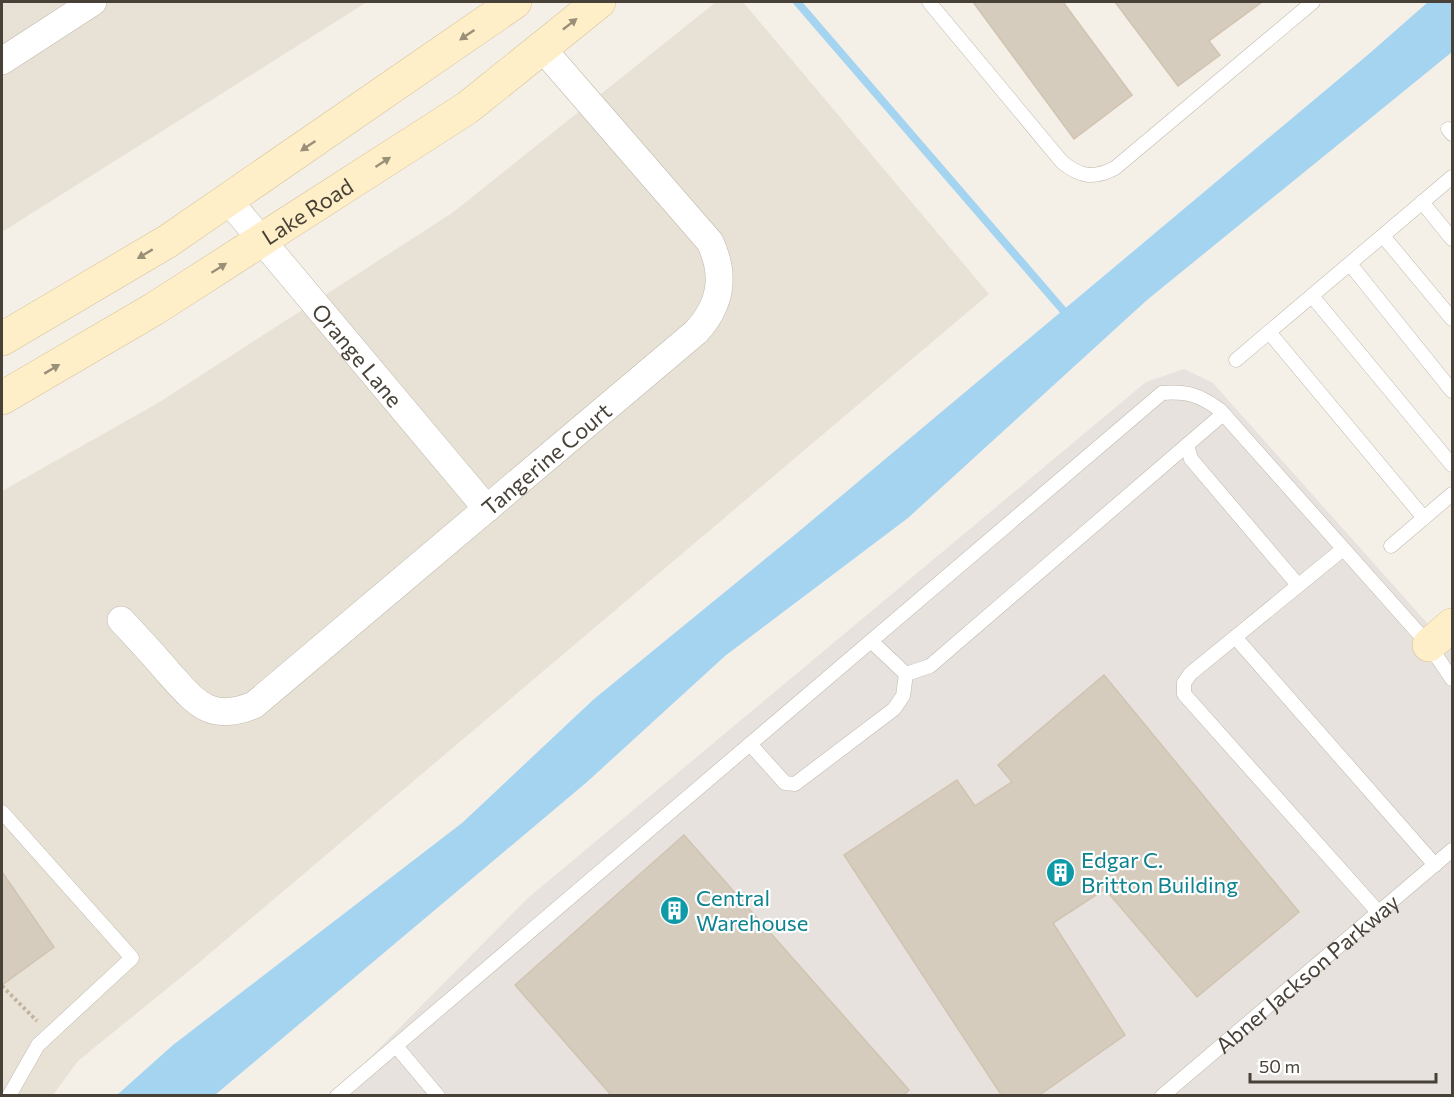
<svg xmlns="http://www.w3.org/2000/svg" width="1454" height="1097" viewBox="0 0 1454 1097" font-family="Commissioner,sans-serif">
<rect width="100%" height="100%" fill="#f4f0e8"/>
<path fill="#e8e2d6" d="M2 2H367L2 232Z
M716 2H743L989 294 195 966 78 1061 53 1095H2V491L158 403 452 213Z"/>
<path fill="#e7e2dd" d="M1184 369 1213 383 1452 651V1095L332 1096 529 897 1146 382Z"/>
<path fill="#a5d4f1" d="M1428 2H1452V52L1147 300 908 518 725 656 587 782 215 1095H117L173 1045 462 823 594 699 797 533 1370 53Z"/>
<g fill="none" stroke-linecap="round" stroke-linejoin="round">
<path stroke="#a5d4f1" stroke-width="8" d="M797 2 1068 316"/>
</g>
<path fill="#d6ccbe" stroke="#d1c3b1" stroke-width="1.5" d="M973 2H1063L1132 95 1074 139Z
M1115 2H1262L1209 41 1220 55 1178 86Z
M1104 675 1299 912 1197 997 1105 889 1053 923 1125 1035 1038 1096H1002L844 855 957 780 975 806 1012 782 998 765Z
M684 835 909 1090 903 1096H612L515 985Z
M2 872 54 947 2 985Z"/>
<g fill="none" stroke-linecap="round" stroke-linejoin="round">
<defs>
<g id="lane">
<path d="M929 2 1062 162C1080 177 1094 179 1115 168L1313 2"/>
<path d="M1448 129 1452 134"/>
<path d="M1422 202 1452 239"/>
<path d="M1383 236 1452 319"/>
<path d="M1350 264 1452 391"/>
<path d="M1312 296 1452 465"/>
<path d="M1269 332 1424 518"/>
<path d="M1236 360 1452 177"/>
<path d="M1223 414 1187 445 1191 459 1298 585"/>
<path d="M1391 546 1452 494"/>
<path d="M1343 549 1190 674 1184 683V694L1379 913"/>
<path d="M1235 637 1435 865"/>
<path d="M871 641 906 674 930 666 1187 445"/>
<path d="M750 744 785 783 795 784 894 709 903 696 906 674"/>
<path d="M2 812 132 958 38 1045 9 1096"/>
<path d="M396 1046 438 1096"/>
<path d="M337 1096 1162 393C1187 391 1200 395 1220 410L1429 645 1452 679"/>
<path id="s1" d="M1162 1096 1452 850"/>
</g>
<g id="street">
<path d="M2 61 93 2"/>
<path id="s2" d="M228 200 487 509"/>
<path id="s3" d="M121 620C137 637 153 654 168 672 196 703 210 723 254 705L696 332C721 305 726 276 710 242L541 47"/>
</g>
<g id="secondary">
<path d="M2 339 168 241 515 2"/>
<path id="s4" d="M2 398 154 309 467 108 599 2"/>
<path d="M1429 645 1452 625"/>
</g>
</defs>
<use href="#lane" stroke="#c0b8ab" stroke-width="15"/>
<use href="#street" stroke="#c0b8ab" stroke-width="28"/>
<use href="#secondary" stroke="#d4c298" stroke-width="34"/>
<path stroke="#c2b39c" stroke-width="4" stroke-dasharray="3 3" stroke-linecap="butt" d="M2 986 37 1021"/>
<use href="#lane" stroke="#fff" stroke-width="14"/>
<use href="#street" stroke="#fff" stroke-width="27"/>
<use href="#secondary" stroke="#ffefc8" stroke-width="33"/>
</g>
<defs><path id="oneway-solid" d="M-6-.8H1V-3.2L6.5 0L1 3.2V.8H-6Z" transform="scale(1.5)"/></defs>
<g fill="#9a8f78">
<use href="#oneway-solid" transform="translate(570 24) rotate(-38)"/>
<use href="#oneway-solid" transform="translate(467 35) rotate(146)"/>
<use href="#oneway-solid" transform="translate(308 146) rotate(146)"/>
<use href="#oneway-solid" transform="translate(383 162) rotate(-33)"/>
<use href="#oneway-solid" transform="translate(145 254) rotate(149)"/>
<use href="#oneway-solid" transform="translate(219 268) rotate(-32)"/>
<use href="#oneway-solid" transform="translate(52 369) rotate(-31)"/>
</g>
<defs>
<symbol id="building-disc" viewBox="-11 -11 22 22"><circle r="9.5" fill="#0f9aa8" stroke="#fff"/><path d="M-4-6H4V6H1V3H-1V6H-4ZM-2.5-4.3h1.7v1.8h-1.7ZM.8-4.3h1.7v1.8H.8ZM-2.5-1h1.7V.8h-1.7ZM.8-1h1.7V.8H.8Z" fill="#fff"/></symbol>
</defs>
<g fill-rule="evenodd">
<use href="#building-disc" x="1044" y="856" width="33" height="33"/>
<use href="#building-disc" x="658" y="894" width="33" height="33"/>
</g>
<g text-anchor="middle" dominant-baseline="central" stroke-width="4.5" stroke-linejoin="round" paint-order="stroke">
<g font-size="22" fill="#484137" stroke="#fff">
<text stroke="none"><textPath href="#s4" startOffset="358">Lake Road</textPath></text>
<text stroke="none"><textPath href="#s2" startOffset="202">Orange Lane</textPath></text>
<text stroke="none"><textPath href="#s3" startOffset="554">Tangerine Court</textPath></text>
<text stroke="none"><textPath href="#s1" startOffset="190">Abner Jackson Parkway</textPath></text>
</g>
<g font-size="22" fill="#0d838f" stroke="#fff" text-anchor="start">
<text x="1081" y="859">Edgar C.<tspan x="1081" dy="25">Britton Building</tspan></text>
<text x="696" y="897">Central<tspan x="696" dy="25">Warehouse</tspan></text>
</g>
</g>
<rect width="1454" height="1097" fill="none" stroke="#484137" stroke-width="6"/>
<path d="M1250 1073v9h186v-9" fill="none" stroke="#484137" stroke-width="3"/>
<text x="1259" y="1073" font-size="18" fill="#484137" stroke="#ffffff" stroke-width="4.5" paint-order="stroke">50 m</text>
</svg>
